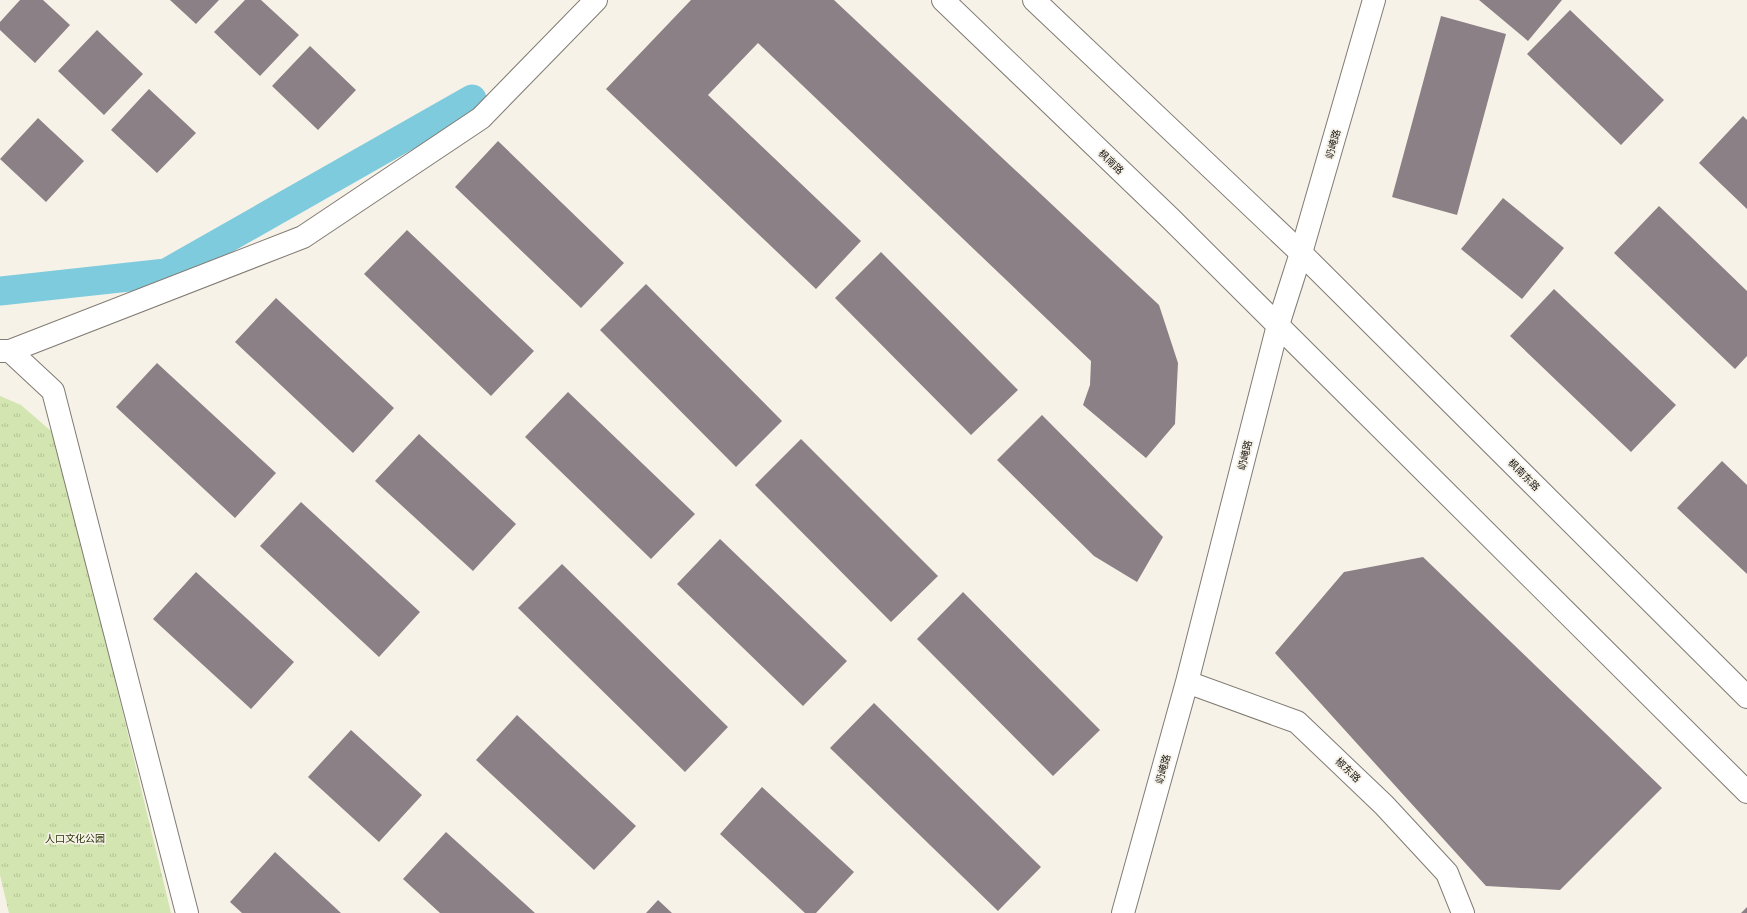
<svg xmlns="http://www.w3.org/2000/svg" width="1747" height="913" viewBox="0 0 1747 913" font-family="Raleway,'Noto Sans SC',sans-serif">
<defs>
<pattern id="park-tufts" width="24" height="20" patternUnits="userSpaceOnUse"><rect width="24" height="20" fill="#d3e5b0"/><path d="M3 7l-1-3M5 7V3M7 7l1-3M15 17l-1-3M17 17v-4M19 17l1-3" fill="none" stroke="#b4c496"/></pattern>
</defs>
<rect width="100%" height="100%" fill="#f7f2e8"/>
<path fill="url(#park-tufts)" d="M0 396 21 405 51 431 61 456 171 913H9L0 875Z"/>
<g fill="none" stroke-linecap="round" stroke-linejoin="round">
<path stroke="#7dcbdd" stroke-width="29" d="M0 291 166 273 472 99"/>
</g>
<path fill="#8a8085" d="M20 0H43L70 25 35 63 0 30V22Z
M170 0H219L196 24Z
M245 0H261L299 35 260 76 214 32Z
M691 0H834L1159 305 1178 363 1175 424 1146 458 1083 405 1090 385 1091 361 758 43 708 95 861 241 816 289 606 89Z
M1479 0H1562L1528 41Z
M1570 10 1664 100 1621 145 1527 54Z
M1441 16 1506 34 1457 215 1392 197Z
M97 30 143 74 104 115 58 71Z
M310 46 356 90 318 130 272 86Z
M149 89 196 133 157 173 111 130Z
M1743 116 1747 120V209L1699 163Z
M38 118 84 161 46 202 0 159Z
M498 141 624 263 581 308 455 187Z
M1503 198 1564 248 1522 299 1461 249Z
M1659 206 1747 291V356L1735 369 1614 253Z
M407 230 534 351 491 396 364 274Z
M881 252 1018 390 971 435 835 298Z
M646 284 782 421 736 467 600 330Z
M1554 289 1676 405 1631 452 1510 336Z
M276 298 394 408 353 453 235 342Z
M157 363 276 473 235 518 116 407Z
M568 392 695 514 651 559 525 437Z
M1042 415 1163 537 1137 582 1094 556 997 460Z
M419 434 516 524 473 571 375 481Z
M801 439 938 576 891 622 755 485Z
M1722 461 1747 485V574L1677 508Z
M301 502 420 612 379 657 260 546Z
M720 539 847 661 803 706 677 584Z
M1423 557 1662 788 1560 890 1486 886 1275 653 1344 572Z
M562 564 728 727 685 772 518 608Z
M196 572 294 662 251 709 153 619Z
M963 592 1100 730 1053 776 917 639Z
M874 703 1041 867 998 911 830 748Z
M517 715 636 826 594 870 476 760Z
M351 730 422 795 379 842 308 777Z
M762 787 854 872 816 913H805L720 834Z
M446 832 535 913H440L403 879Z
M275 852 341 913H242L230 902Z
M658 900 672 913H646Z
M1747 907V913H1741Z"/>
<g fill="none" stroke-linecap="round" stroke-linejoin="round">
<defs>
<path id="minor" d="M0 351H10L53 391 187 913
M10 351 303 237 481 118 596 0
M1187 682 1297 722 1384 805 1447 873 1463 913
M1123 913 1187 682 1278 325 1301 253 1374 0"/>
<path id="major" d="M943 0 1170 218 1747 792
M1034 0 1301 253 1747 697"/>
</defs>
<use href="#minor" stroke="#807b73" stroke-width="24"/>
<use href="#major" stroke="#807b73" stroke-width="24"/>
<use href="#minor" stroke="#fff" stroke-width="22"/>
<use href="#major" stroke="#fff" stroke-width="22"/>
</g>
<g text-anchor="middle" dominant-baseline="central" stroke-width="3.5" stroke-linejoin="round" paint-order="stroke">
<g font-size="10" fill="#181613" stroke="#f7f2e8">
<text transform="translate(1333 144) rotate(-74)">屷崦路</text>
<text transform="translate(1111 162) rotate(44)">枫南路</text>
<text transform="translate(1245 455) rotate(-76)">屷崦路</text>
<text transform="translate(1524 475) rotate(45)">枫南东路</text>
<text transform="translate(1163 769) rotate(-74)">屷崦路</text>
<text transform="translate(1348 770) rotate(44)">椒东路</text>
</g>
<g font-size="10" fill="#283407" stroke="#f7f2e8">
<text x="75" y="838">人口文化公园</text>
</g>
</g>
</svg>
